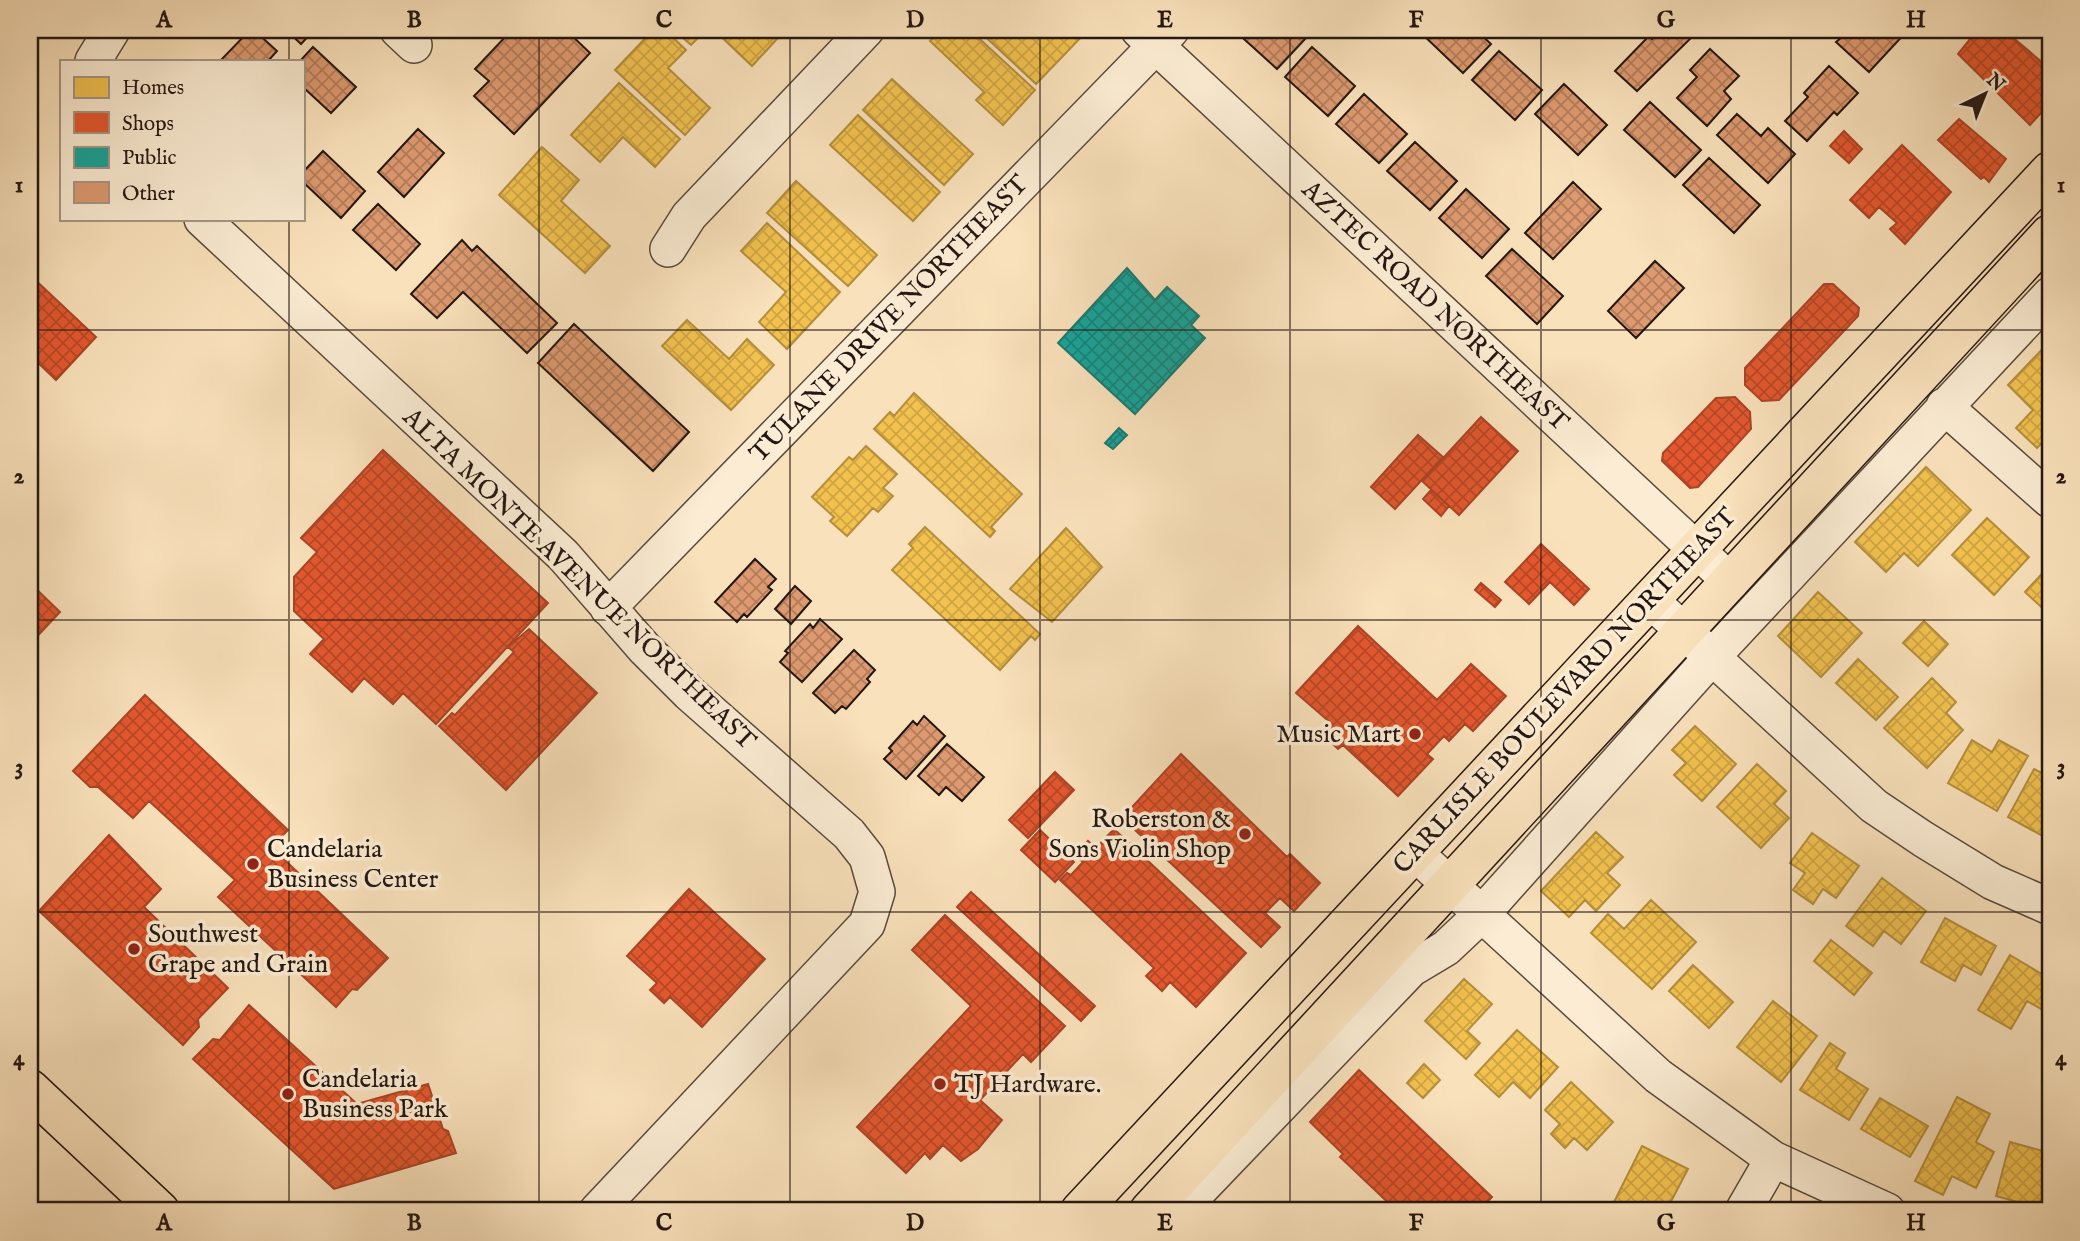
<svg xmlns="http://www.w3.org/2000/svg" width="2080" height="1241" viewBox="0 0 2080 1241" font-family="'IM FELL English',serif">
<defs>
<pattern id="homes-cross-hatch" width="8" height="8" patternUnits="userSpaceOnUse" patternTransform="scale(1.75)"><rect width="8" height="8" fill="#f2c14e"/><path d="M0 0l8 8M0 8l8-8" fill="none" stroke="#cfa543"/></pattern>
<pattern id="shops-cross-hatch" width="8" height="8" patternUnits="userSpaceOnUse" patternTransform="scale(1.75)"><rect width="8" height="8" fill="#e4572e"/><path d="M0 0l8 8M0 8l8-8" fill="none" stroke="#b94726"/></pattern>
<pattern id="public-cross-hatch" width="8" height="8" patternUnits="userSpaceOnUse" patternTransform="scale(1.75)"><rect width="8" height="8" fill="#17a398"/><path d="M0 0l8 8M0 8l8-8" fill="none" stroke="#15847b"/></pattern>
<pattern id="building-cross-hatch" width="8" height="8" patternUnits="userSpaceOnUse" patternTransform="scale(1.75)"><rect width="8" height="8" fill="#dd996f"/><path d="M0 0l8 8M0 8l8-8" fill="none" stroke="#b37c5a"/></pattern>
</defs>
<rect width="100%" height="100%" fill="#f9e1bb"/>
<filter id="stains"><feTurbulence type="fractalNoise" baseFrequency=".00286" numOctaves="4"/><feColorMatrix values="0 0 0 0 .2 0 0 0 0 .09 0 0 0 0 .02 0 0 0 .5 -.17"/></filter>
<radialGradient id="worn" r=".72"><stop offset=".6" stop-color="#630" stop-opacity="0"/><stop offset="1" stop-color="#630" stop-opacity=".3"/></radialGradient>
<path fill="url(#homes-cross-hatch)" stroke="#b48e3c" stroke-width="2" d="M653 30H665L686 50 668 68 710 108 685 135 615 70Z
M674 30H706L691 45Z
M714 30H767L777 39 752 66Z
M940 30H970L1035 90 1003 125 976 100 984 92 930 41Z
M978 30 1034 32 1087 31 1036 84Z
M892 79 973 154 944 185 863 110Z
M619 83 680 139 655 167 623 137 600 162 571 135Z
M858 115 940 192 913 221 830 145Z
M542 147 579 180 561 201 610 246 585 273 499 195Z
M796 181 877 255 848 286 767 213Z
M767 223 840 292 787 349 759 322 786 292 741 251Z
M687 320 729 359 747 339 774 365 731 410 662 346Z
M2050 341V434L2037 448 2016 428 2033 410 2008 385Z
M914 393 1022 494 991 527 995 531 990 537 874 429 890 412 894 416Z
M866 446 897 474 883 488 893 496 878 512 873 508 847 536 830 521 834 517 812 497 849 457 853 460Z
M1926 467 1971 510 1918 566 1904 553 1886 572 1855 542Z
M1987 518 2029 557 1994 595 1952 555Z
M925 527 1040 634 1035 640 1031 636 1000 670 892 570 913 548 909 544Z
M1066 528 1102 567 1052 622 1010 589Z
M2049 566 2050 567V615L2025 592Z
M1818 592 1862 633 1821 677 1778 636Z
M1924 621 1948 644 1928 666 1903 643Z
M1858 659 1898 697 1876 720 1836 683Z
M1932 678 1956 702 1946 713 1963 730 1927 768 1884 728Z
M1695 726 1736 764 1702 801 1674 775 1686 763 1672 750Z
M1972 740 1992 752 1999 740 2028 756 1997 811 1948 783Z
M1757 764 1786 791 1774 804 1789 818 1761 848 1717 807Z
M2034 769 2050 777V840L2008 817Z
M1596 832 1623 857 1607 873 1620 885 1596 911 1585 900 1569 917 1541 891Z
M1812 833 1859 866 1836 898 1823 889 1813 904 1793 890 1805 873 1790 863Z
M1882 878 1926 911 1901 944 1884 931 1873 946 1846 926Z
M1651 900 1696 942 1652 989 1591 933 1608 914 1624 929Z
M1945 918 1996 946 1981 975 1963 965 1955 981 1921 962Z
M1831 940 1872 973 1854 995 1814 961Z
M2010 955 2050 979V994L2041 1009 2027 1001 2011 1029 1978 1010Z
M1693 965 1733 1002 1709 1028 1669 991Z
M1464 979 1492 1004 1467 1031 1480 1043 1466 1059 1425 1021Z
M1773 1001 1817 1036 1781 1082 1737 1047Z
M1517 1030 1558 1067 1530 1098 1513 1082 1499 1097 1475 1075Z
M1830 1043 1845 1053 1836 1069 1868 1089 1849 1120 1800 1090Z
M1424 1064 1440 1080 1423 1098 1407 1083Z
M1571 1082 1613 1122 1587 1150 1574 1138 1565 1148 1551 1134 1560 1124 1545 1110Z
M1957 1097 1990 1114 1976 1142 1994 1152 1976 1188 1952 1176 1943 1195 1915 1181Z
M1880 1098 1928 1126 1910 1157 1861 1129Z
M2010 1142 2050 1153V1211L1996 1196Z
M1642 1146 1688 1169 1666 1211H1617L1611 1208Z"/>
<path fill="url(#shops-cross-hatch)" stroke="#aa4426" stroke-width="2" d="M1971 30H2004L2050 69V103L2030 125 1958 54 1971 38 1974 33Z
M1959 119 2006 159 1989 182 1984 177 1981 179 1938 140Z
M1844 131 1862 149 1849 163 1830 146Z
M1902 145 1951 192 1905 244 1890 229 1897 223 1879 207 1869 218 1850 200Z
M30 275 96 337 56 380 30 355Z
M1824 284H1833L1859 308 1858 316 1779 400 1762 401 1745 385V368Z
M1735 397 1750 412 1751 429 1698 487 1690 488 1662 461 1663 453 1716 398Z
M1481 417 1518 451 1459 515 1422 481Z
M1418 435 1443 457 1395 509 1371 487Z
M383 450 548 603 436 724 403 693 393 704 364 678 352 692 310 654 324 639 294 611V577L317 552 301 538Z
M1431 490 1449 506 1441 516 1423 499Z
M1541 544 1589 589 1574 605 1550 582 1529 604 1505 582Z
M30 583 60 612 30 644Z
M1481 583 1501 600 1495 607 1475 590Z
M1358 626 1437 700 1471 664 1506 696 1473 731 1465 724 1449 741 1444 736 1427 754 1433 759 1398 796 1343 745 1338 749 1323 735 1332 724 1296 693Z
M529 629 597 693 506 790 439 726 452 713 455 715 514 652 508 647Z
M145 695 288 830 271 847 388 958 357 990 352 989 336 1007 218 897 235 880 149 801 133 818 98 787H90L73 771Z
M1181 754 1287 857 1290 854 1320 883 1294 911 1280 898 1265 913 1280 927 1261 947 1122 818Z
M1055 772 1074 790 1028 838 1009 820Z
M1114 829 1246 953 1196 1007 1170 982 1162 991 1146 976 1154 968 1060 880 1067 873 1071 875 1083 862 1075 855 1088 841 1096 848Z
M1040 830 1074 862 1055 882 1021 850Z
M109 835 161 889 144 907 228 988 198 1019 199 1027 183 1045 39 911Z
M689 889 765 959 702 1027 670 997 664 1003 650 990 657 983 627 956Z
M971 892 1095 1006 1081 1021 957 907Z
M945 915 1065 1026 1031 1062 1023 1054 980 1100 1002 1120 978 1149 961 1161 943 1145 930 1159 925 1153 906 1173 857 1127 971 1006 912 950Z
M249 1005 357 1104 428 1084 443 1129 448 1131 456 1153 334 1189 193 1059 213 1039 220 1040Z
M1359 1070 1492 1197 1478 1211H1397L1340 1157 1343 1154 1310 1122Z"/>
<path fill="url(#public-cross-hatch)" stroke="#1b7970" stroke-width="2" d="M1127 268 1155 300 1167 287 1199 316 1191 325 1205 338 1135 414 1058 343Z
M1119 428 1127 435 1113 449 1105 443Z"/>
<path fill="url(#building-cross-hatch)" stroke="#241712" stroke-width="2" d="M250 30H254L277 51 268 61H220Z
M286 30H314L301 44Z
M504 30H566L590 53 514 134 474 96 489 81 475 69 508 34Z
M1234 30H1294L1305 39 1277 69Z
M1424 30H1476L1491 44 1463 73 1421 33Z
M1660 30H1691L1695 34 1637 91 1615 71 1649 36 1652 39Z
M1846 30H1908L1869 72 1836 42 1847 33Z
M313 47 356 87 331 113 303 87V61H300Z
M1312 47 1355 86 1328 116 1285 77Z
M1710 49 1739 76 1724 91 1731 99 1707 126 1677 98 1697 77 1690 70Z
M1499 51 1542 90 1515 120 1472 80Z
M1829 66 1858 93 1837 115 1834 112 1807 141 1785 121 1808 97 1804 93Z
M1564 84 1607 125 1578 155 1535 114Z
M1364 94 1407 134 1379 163 1336 124Z
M1650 102 1701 150 1675 177 1624 130Z
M1737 114 1761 136 1768 128 1795 154 1768 183 1717 135Z
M418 129 444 153 404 197 378 172Z
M1415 142 1457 181 1430 210 1387 171Z
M323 151 365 191 341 218 303 182V172Z
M1709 158 1760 205 1734 233 1683 185Z
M1573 182 1601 209 1553 259 1525 233Z
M1466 189 1509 229 1482 258 1439 218Z
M378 204 420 244 396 270 353 230Z
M462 240 472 251 477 246 557 323 527 353 463 292 437 318 411 294Z
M1512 249 1563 296 1537 324 1486 276Z
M1655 261 1684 288 1636 338 1608 311Z
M574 324 689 432 653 471 538 363Z
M755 559 776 579 768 587 772 590 747 617 744 614 737 622 715 602Z
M795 586 811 601 791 624 775 609Z
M820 619 842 639 802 682 780 662 788 653 785 651 810 624 813 628Z
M854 650 875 670 867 679 870 682 846 709 842 706 835 713 813 693Z
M924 716 945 736 906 779 884 759 892 751 889 748 913 721 917 725Z
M947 744 984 777 962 801 946 787 939 795 918 776Z"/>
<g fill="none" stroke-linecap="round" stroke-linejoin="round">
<defs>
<path id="minor" d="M398 30 414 45
M1139 30 1731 582
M93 61 112 30
M202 219 563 555 645 649 689 693 849 834 867 857 877 892 867 924 597 1211
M668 249 689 216 866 30
M1944 406 2050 500
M1650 600 1874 806 1923 839 1993 882 2050 907
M608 608 1171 30
M1414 852 1658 1076 1773 1159 1887 1211
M1179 1211 1411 969 1446 948 1480 916 1711 658 2050 295
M1743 1211 1773 1159"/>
<path id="major" d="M30 1089 160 1211
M1080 1211 2050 171
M1149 1211 2050 234"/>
</defs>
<use href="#minor" stroke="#594a3c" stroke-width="38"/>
<use href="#major" stroke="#241712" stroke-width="41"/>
<use href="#minor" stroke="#fbecd3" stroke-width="35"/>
<use href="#major" stroke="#f9e1bb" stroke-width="38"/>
</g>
<path fill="none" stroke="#241712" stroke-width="2" stroke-opacity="0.55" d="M289 30V61M539 30V1211M790 30V1211M1040 30V1211M1290 30V1211M1541 30V1211M1791 30V1211M289 219V1211M30 330H2050M30 620H2050M30 912H2050"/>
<g fill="#8f2418" stroke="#fbecd3" stroke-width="2.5">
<circle cx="1415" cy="734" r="7"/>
<circle cx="1245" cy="834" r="7"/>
<circle cx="253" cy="864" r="7"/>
<circle cx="134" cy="949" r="7"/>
<circle cx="940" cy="1084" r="7"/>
<circle cx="288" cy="1094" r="7"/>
</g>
<g text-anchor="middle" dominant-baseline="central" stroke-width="7" stroke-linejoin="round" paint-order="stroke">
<g font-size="26" fill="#241712" stroke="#fbecd3">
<text transform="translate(1435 306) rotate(43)">AZTEC ROAD NORTHEAST</text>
<text transform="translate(889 319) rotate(-46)">TULANE DRIVE NORTHEAST</text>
<text transform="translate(579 579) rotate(44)">ALTA MONTE AVENUE NORTHEAST</text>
<text transform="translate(1565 691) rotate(-47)">CARLISLE BOULEVARD NORTHEAST</text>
</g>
<g font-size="26" fill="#241712" stroke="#fbecd3" text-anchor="start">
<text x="1401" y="734" text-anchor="end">Music Mart</text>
<text x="1231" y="819" text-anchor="end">Roberston &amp;<tspan x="1231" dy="30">Sons Violin Shop</tspan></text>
<text x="267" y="849">Candelaria<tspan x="267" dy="30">Business Center</tspan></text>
<text x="148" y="934">Southwest<tspan x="148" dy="30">Grape and Grain</tspan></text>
<text x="302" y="1079">Candelaria<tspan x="302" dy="30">Business Park</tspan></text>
<text x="954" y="1084">TJ Hardware.</text>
</g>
</g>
<rect width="2080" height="1241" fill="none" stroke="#f9e1bb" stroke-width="77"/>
<rect x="60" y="60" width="245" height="161" fill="#fbecd3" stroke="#a59786" stroke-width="2"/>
<rect x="74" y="77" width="35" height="21" fill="#f2c14e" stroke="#a59786" stroke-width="2"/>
<text x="122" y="94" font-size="21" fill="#241712">Homes</text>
<rect x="74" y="112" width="35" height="21" fill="#e4572e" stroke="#a59786" stroke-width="2"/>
<text x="122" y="130" font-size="21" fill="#241712">Shops</text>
<rect x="74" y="147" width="35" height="21" fill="#17a398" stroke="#a59786" stroke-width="2"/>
<text x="122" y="164" font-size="21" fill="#241712">Public</text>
<rect x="74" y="182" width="35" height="21" fill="#dd996f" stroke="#a59786" stroke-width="2"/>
<text x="122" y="200" font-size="21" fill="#241712">Other</text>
<g transform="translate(1985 94) rotate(43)" stroke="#fbecd3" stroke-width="5" paint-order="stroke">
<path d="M0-5L12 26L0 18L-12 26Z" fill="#241712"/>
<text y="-10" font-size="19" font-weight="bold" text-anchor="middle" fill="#241712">N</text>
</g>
<rect x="38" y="38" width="2004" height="1164" fill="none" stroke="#241712" stroke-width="2.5"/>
<g font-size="23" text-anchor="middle" font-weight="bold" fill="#241712">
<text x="164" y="27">A</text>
<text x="414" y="27">B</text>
<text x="664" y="27">C</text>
<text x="915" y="27">D</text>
<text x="1165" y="27">E</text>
<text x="1416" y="27">F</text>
<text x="1666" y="27">G</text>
<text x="1916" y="27">H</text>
<text x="19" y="192">1</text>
<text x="2061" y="192">1</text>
<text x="19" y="483">2</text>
<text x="2061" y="483">2</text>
<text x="19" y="774">3</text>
<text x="2061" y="774">3</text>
<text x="19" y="1065">4</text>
<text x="2061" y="1065">4</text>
<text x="164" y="1230">A</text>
<text x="414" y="1230">B</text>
<text x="664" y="1230">C</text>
<text x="915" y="1230">D</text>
<text x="1165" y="1230">E</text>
<text x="1416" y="1230">F</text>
<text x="1666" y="1230">G</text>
<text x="1916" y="1230">H</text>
</g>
<rect width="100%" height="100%" filter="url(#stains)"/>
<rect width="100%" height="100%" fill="url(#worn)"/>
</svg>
